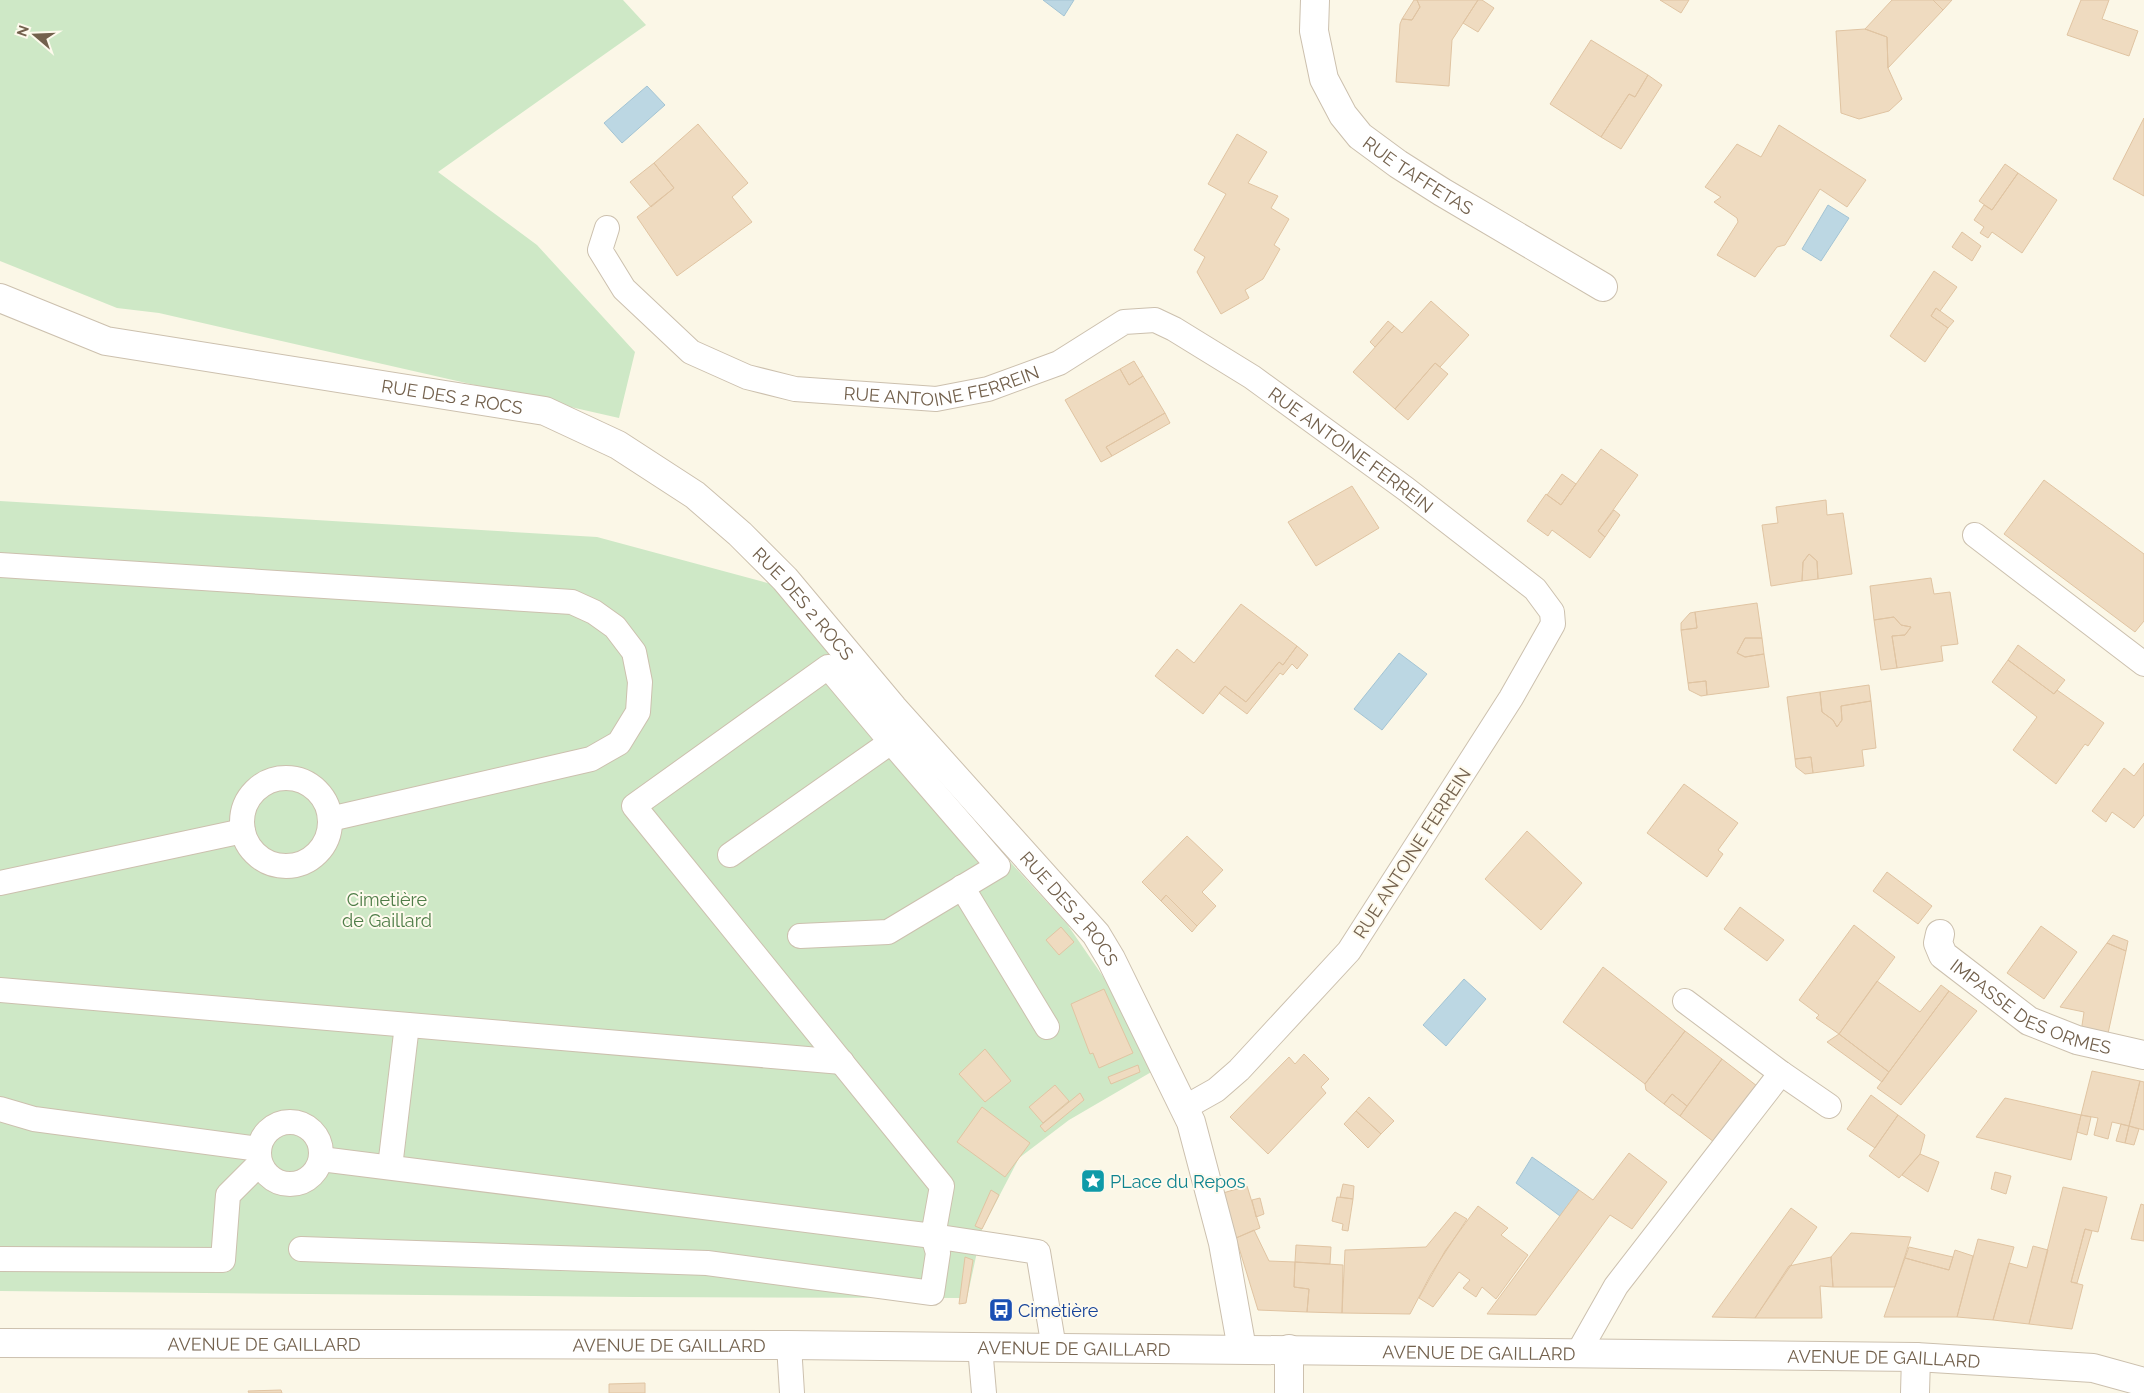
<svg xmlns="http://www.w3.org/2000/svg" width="2144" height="1393" viewBox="0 0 2144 1393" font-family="Raleway,sans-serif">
<rect width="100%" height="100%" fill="#fbf7e7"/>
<path fill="#cee8c6" d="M0 0H623L646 25 438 172 537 245 635 352 619 418 159 313 117 308 0 261Z
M0 501 597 537 771 584 937 782 1067 924 1113 991 1153 1071 1069 1120 1019 1158 982 1229 967 1298 634 1297 0 1291Z"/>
<path fill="#bcd7e3" stroke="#a3c4d4" d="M1043 0H1074L1064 16Z
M647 86 665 105 622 143 604 123Z
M1828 205 1849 218 1821 261 1802 249Z
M1399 653 1427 674 1382 730 1354 709Z
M1464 979 1486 999 1446 1046 1423 1025Z
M1532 1157 1579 1190 1560 1216 1516 1183Z"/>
<path fill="#efdbc0" stroke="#e0c4a2" d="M1414 0H1417L1420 7 1412 20 1402 19Z
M1417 0H1478L1452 40 1449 86 1396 82 1400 24 1402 19 1412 20 1420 7Z
M1478 0H1482L1494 8 1478 32 1463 23Z
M1660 0H1689L1681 13Z
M1892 0H1933L1943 10 1888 68 1887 37 1865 29Z
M1933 0H1952L1943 10Z
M2081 0H2109L2102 19 2138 31 2129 56 2067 35Z
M1865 29 1887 37 1888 68 1902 99 1889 111 1859 119 1841 113 1836 31Z
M1591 40 1648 75 1635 97 1629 94 1601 137 1550 104Z
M1648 75 1662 85 1621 149 1601 137 1629 94 1635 97Z
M2144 118V196L2113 179Z
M698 124 748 183 732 197 752 222 677 276 637 217 674 188 654 163Z
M1779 125 1866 180 1847 207 1820 189 1785 245 1777 247 1755 277 1717 255 1738 222 1737 218 1714 202 1721 197 1705 187 1737 144 1761 157Z
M1237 134 1267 152 1248 183 1278 196 1271 208 1289 219 1274 245 1280 249 1263 279 1245 290 1249 298 1221 314 1197 272 1205 257 1194 250 1226 194 1208 184Z
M654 163 674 188 651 207 630 182Z
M2005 164 2018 173 1992 210 1979 201Z
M2018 173 2057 200 2022 253 1992 232 1988 238 1980 233 1984 227 1974 220 1984 205 1992 210Z
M1962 232 1981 246 1972 261 1952 247Z
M1934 271 1957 287 1940 311 1936 308 1931 316 1948 328 1925 362 1890 336Z
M1431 301 1469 335 1440 367 1435 363 1395 409 1353 372 1394 326 1402 333Z
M1936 308 1954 321 1948 328 1931 316Z
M1388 321 1394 326 1375 347 1370 342Z
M1134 361 1143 376 1129 385 1120 369Z
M1435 363 1448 374 1408 420 1395 409Z
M1120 369 1129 385 1143 376 1165 413 1106 447 1112 456 1101 462 1065 400Z
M1165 413 1170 423 1112 456 1106 447Z
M1601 449 1638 475 1598 531 1605 537 1590 558 1552 530 1548 536 1527 521 1546 494 1561 505Z
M1562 474 1576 484 1561 505 1547 495Z
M2044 480 2144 554V621L2135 632 2004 534Z
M1352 486 1379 528 1316 566 1288 522Z
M1826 500 1827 515 1843 513 1852 574 1818 579 1817 561 1809 554 1803 562 1802 581 1771 586 1762 525 1778 523 1776 507Z
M1614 510 1620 515 1605 537 1598 531Z
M1809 554 1817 561 1818 579 1802 581 1803 562Z
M1931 578 1934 594 1950 592 1958 644 1941 646 1943 661 1897 668 1892 636 1905 635 1911 627 1901 625 1894 617 1874 620 1870 586Z
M1757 603 1762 638H1745L1737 653 1745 657 1764 654 1769 687 1707 695 1706 681 1688 683 1681 630 1697 628 1695 612Z
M1241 604 1297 646 1283 665 1279 662 1246 702 1225 686 1203 714 1155 676 1177 649 1194 663Z
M1695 612 1697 628 1681 630V623L1690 613Z
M1894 617 1901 625 1911 627 1905 635 1892 636 1897 668 1881 670 1874 620Z
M1745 638H1762L1764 654 1745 657 1737 653Z
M2018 645 2065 680 2054 694 2008 660Z
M1297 646 1308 655 1297 669 1292 664 1283 675 1280 673 1247 714 1219 693 1225 686 1246 702 1279 662 1283 665Z
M2008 660 2054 694 2057 690 2104 723 2088 746 2085 744 2056 784 2013 750 2037 717 1992 682Z
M1706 681 1707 695 1701 696 1689 690 1688 683Z
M1869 685 1871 701 1841 706 1842 720 1837 727 1833 720 1822 712 1820 692Z
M1820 692 1822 712 1833 720 1837 727 1842 720 1841 706 1871 701 1876 748 1862 750 1864 766 1813 773 1811 757 1795 759 1787 697Z
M1811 757 1813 773 1805 774 1796 767 1795 759Z
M2144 763V815L2134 828 2112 812 2106 822 2092 811 2124 768 2134 776Z
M1684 784 1738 823 1718 850 1723 854 1707 877 1647 833Z
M1527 831 1582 883 1541 930 1485 879Z
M1187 836 1223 870 1202 892 1216 906 1197 926 1166 895 1161 901 1142 882Z
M1887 872 1932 906 1918 924 1873 891Z
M1166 895 1197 926 1192 932 1161 901Z
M1740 907 1784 940 1767 961 1724 929Z
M1854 925 1895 957 1839 1034 1816 1018 1819 1015 1799 1000Z
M2041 926 2077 952 2044 999 2007 973Z
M1061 927 1074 942 1059 955 1046 940Z
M2113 935 2128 941 2126 951 2107 943Z
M2107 943 2126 951 2107 1038 2081 1032 2084 1012 2060 1007Z
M1603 967 1685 1031 1645 1084 1563 1022Z
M1877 981 1920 1012 1941 985 1949 991 1889 1072 1839 1034Z
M1104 989 1133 1053 1099 1068 1093 1053 1090 1054 1071 1004Z
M1949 991 1977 1011 1901 1105 1877 1088Z
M1685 1031 1722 1059 1687 1106 1672 1094 1664 1104 1646 1090 1645 1084Z
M1839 1034 1889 1072 1882 1082 1827 1042Z
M985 1049 1011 1081 985 1102 959 1074Z
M1304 1054 1329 1079 1321 1087 1326 1093 1268 1154 1230 1117 1289 1057 1295 1064Z
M1722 1059 1757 1086 1714 1142 1680 1116Z
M1138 1065 1140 1072 1111 1084 1108 1077Z
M2092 1071 2140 1081 2129 1126 2112 1122 2108 1139 2094 1135 2098 1118 2081 1115Z
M2140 1081 2144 1082V1130L2129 1126Z
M1055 1085 1069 1101 1043 1123 1029 1107Z
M1080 1093 1084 1100 1045 1132 1040 1126Z
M1672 1094 1687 1106 1680 1116 1664 1104Z
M1871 1095 1898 1115 1875 1148 1847 1129Z
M1369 1097 1394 1121 1381 1134 1356 1111Z
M2005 1098 2081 1115 2071 1160 1976 1137Z
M982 1107 1030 1143 1005 1177 957 1142Z
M1356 1111 1381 1134 1368 1148 1344 1124Z
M1898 1115 1925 1135 1920 1154 1899 1178 1869 1156Z
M2081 1115 2091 1117 2087 1135 2077 1132Z
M2121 1124 2129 1126 2125 1143 2116 1141Z
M2129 1126 2139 1129 2134 1145 2125 1143Z
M1629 1153 1667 1182 1632 1229 1610 1215 1536 1315 1487 1314 1579 1190 1593 1200Z
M1920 1154 1939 1162 1928 1192 1902 1175Z
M1995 1172 2011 1176 2006 1194 1991 1189Z
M1343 1184 1354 1186 1353 1199 1340 1197Z
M1247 1186 1260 1228 1236 1238 1223 1193Z
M2063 1187 2107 1197 2098 1232 2085 1229 2071 1282 2083 1285 2072 1329 2029 1324Z
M991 1190 999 1195 982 1229 975 1226Z
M1337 1197 1353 1199 1348 1231 1342 1230 1343 1224 1332 1221Z
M1260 1198 1264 1214 1256 1217 1252 1200Z
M2141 1204 2144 1205V1241L2131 1239Z
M1478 1206 1508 1228 1501 1235 1528 1255 1496 1299 1482 1287 1476 1297 1463 1288 1470 1280 1459 1272 1433 1307 1419 1298 1445 1251Z
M1791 1208 1817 1227 1755 1318 1712 1317Z
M1455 1212 1467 1219 1431 1274 1410 1314 1342 1313 1345 1250 1426 1247Z
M2085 1229 2092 1231 2077 1283 2071 1282Z
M1254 1230 1269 1261 1295 1262 1294 1287 1309 1289 1307 1312 1258 1310 1236 1238Z
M1851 1233 1911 1237 1895 1287H1833L1831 1257Z
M1978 1239 2014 1247 1993 1320 1957 1317Z
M1296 1245 1331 1247 1330 1264 1295 1262Z
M2033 1246 2048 1250 2029 1324 1993 1320 2009 1263 2027 1268Z
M1909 1247 1953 1257 1949 1270 1905 1258Z
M1955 1250 1973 1256 1957 1317H1884L1905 1258 1949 1270Z
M965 1257 973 1260 966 1303 959 1304Z
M1831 1257 1833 1287 1820 1286 1822 1318H1755L1789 1266Z
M1295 1262 1343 1265 1342 1313 1307 1312 1309 1289 1294 1287Z
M645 1383V1393H609V1384Z
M281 1390 282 1393H249L248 1391Z"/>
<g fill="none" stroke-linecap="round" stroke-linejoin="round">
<defs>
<g id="service">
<path id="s1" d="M607 228 600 250 624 289 691 352 747 377 795 389 936 399 988 389 1059 363 1124 322 1155 320 1174 329 1252 377 1406 489 1535 589 1552 612 1553 624 1511 698 1349 951 1239 1070 1216 1090 1184 1108"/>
<path d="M1975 535 2144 664"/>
<path d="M0 565 572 602 594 612 615 627 634 652 640 682 638 712 619 743 591 759 330 819"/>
<circle cx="286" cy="822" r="44"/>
<path d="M0 883 243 831"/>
<path d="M962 887 1047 1027"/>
<path d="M800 936 888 932 998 866 891 742"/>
<path d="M0 990 842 1062"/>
<path d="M1685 1001 1781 1073 1829 1106"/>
<path d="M0 1109 34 1119 259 1149"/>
<circle cx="290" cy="1153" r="31"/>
<path d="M321 1159 933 1236 942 1186 634 806 828 667 891 742 730 855"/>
<path d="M390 1167 407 1025"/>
<path d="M301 1249 707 1263 932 1293 938 1253 933 1236 1038 1252 1054 1348"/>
<path d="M0 1259 223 1260 228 1195 260 1163"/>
<path d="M789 1345 792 1393"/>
<path d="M980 1347 984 1393"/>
<path d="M1578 1353 1616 1286 1781 1073"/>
</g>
<g id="minor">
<path id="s2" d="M1315 0 1314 31 1324 79 1343 115 1360 136 1398 164 1442 192 1603 287"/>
<path id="s3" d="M0 298 106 341 545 411 618 445 695 495 740 534 785 579 893 708 1096 934 1111 959 1191 1122 1223 1243 1242 1349"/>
<path id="s4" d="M1940 934 1938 943 1943 955 2029 1021 2077 1040 2144 1055"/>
<path d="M1289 1393V1349"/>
<path d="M1915 1393 1916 1357"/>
</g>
<g id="tertiary">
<path id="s5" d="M0 1343 789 1345 1916 1357 2093 1368 2144 1382"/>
</g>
</defs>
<use href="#service" stroke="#ccc0ae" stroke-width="26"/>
<use href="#minor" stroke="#ccc0ae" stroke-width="30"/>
<use href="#tertiary" stroke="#ccc0ae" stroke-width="30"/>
<use href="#service" stroke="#fff" stroke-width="24"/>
<use href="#minor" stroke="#fff" stroke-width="28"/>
<use href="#tertiary" stroke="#fff" stroke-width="28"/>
</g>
<defs>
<symbol id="sight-square" viewBox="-11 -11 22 22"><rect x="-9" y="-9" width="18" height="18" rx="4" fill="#0f9aa8" stroke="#fefaed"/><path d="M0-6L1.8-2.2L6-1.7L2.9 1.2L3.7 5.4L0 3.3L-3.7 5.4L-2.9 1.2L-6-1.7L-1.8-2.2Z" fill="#fff"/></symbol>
<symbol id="bus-square" viewBox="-11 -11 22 22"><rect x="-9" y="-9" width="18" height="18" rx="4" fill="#1a4fb4" stroke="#fefaed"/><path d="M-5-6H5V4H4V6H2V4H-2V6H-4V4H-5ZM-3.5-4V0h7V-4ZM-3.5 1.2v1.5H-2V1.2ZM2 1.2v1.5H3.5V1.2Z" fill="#fff"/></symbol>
</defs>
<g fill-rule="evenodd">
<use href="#sight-square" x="1079" y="1167" width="28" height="28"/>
<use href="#bus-square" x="987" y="1296" width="28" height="28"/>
</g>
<g text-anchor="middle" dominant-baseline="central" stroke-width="4" stroke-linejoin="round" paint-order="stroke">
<g font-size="18" fill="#73614d" stroke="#fefaed">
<text stroke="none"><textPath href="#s2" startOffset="218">RUE TAFFETAS</textPath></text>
<text stroke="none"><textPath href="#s1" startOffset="420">RUE ANTOINE FERREIN</textPath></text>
<text stroke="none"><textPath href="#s3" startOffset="465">RUE DES 2 ROCS</textPath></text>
<text stroke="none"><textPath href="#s1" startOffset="885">RUE ANTOINE FERREIN</textPath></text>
<text stroke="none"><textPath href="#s3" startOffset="885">RUE DES 2 ROCS</textPath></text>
<text transform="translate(1412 853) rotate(-57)">RUE ANTOINE FERREIN</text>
<text stroke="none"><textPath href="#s3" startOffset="1290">RUE DES 2 ROCS</textPath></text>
<text stroke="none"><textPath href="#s4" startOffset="126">IMPASSE DES ORMES</textPath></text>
<text stroke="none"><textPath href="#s5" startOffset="264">AVENUE DE GAILLARD</textPath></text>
<text stroke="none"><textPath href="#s5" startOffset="669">AVENUE DE GAILLARD</textPath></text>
<text stroke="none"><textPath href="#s5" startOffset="1074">AVENUE DE GAILLARD</textPath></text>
<text stroke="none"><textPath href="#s5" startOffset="1479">AVENUE DE GAILLARD</textPath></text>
<text stroke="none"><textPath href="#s5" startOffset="1884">AVENUE DE GAILLARD</textPath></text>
</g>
<g font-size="18" fill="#4f7d48" stroke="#fefaed">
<text x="387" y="899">Cimetière<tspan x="387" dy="21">de Gaillard</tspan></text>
</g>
<g font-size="18" fill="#0d838f" stroke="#fefaed" text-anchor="start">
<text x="1110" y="1181">PLace du Repos</text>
</g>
<g font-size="18" fill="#164399" stroke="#fefaed" text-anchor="start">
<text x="1018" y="1310">Cimetière</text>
</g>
</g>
<g transform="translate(35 35) rotate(289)" stroke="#fefaed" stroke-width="4" paint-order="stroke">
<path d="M0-4L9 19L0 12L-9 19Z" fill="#73614d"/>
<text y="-8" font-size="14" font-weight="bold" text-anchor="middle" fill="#73614d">N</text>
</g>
</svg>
